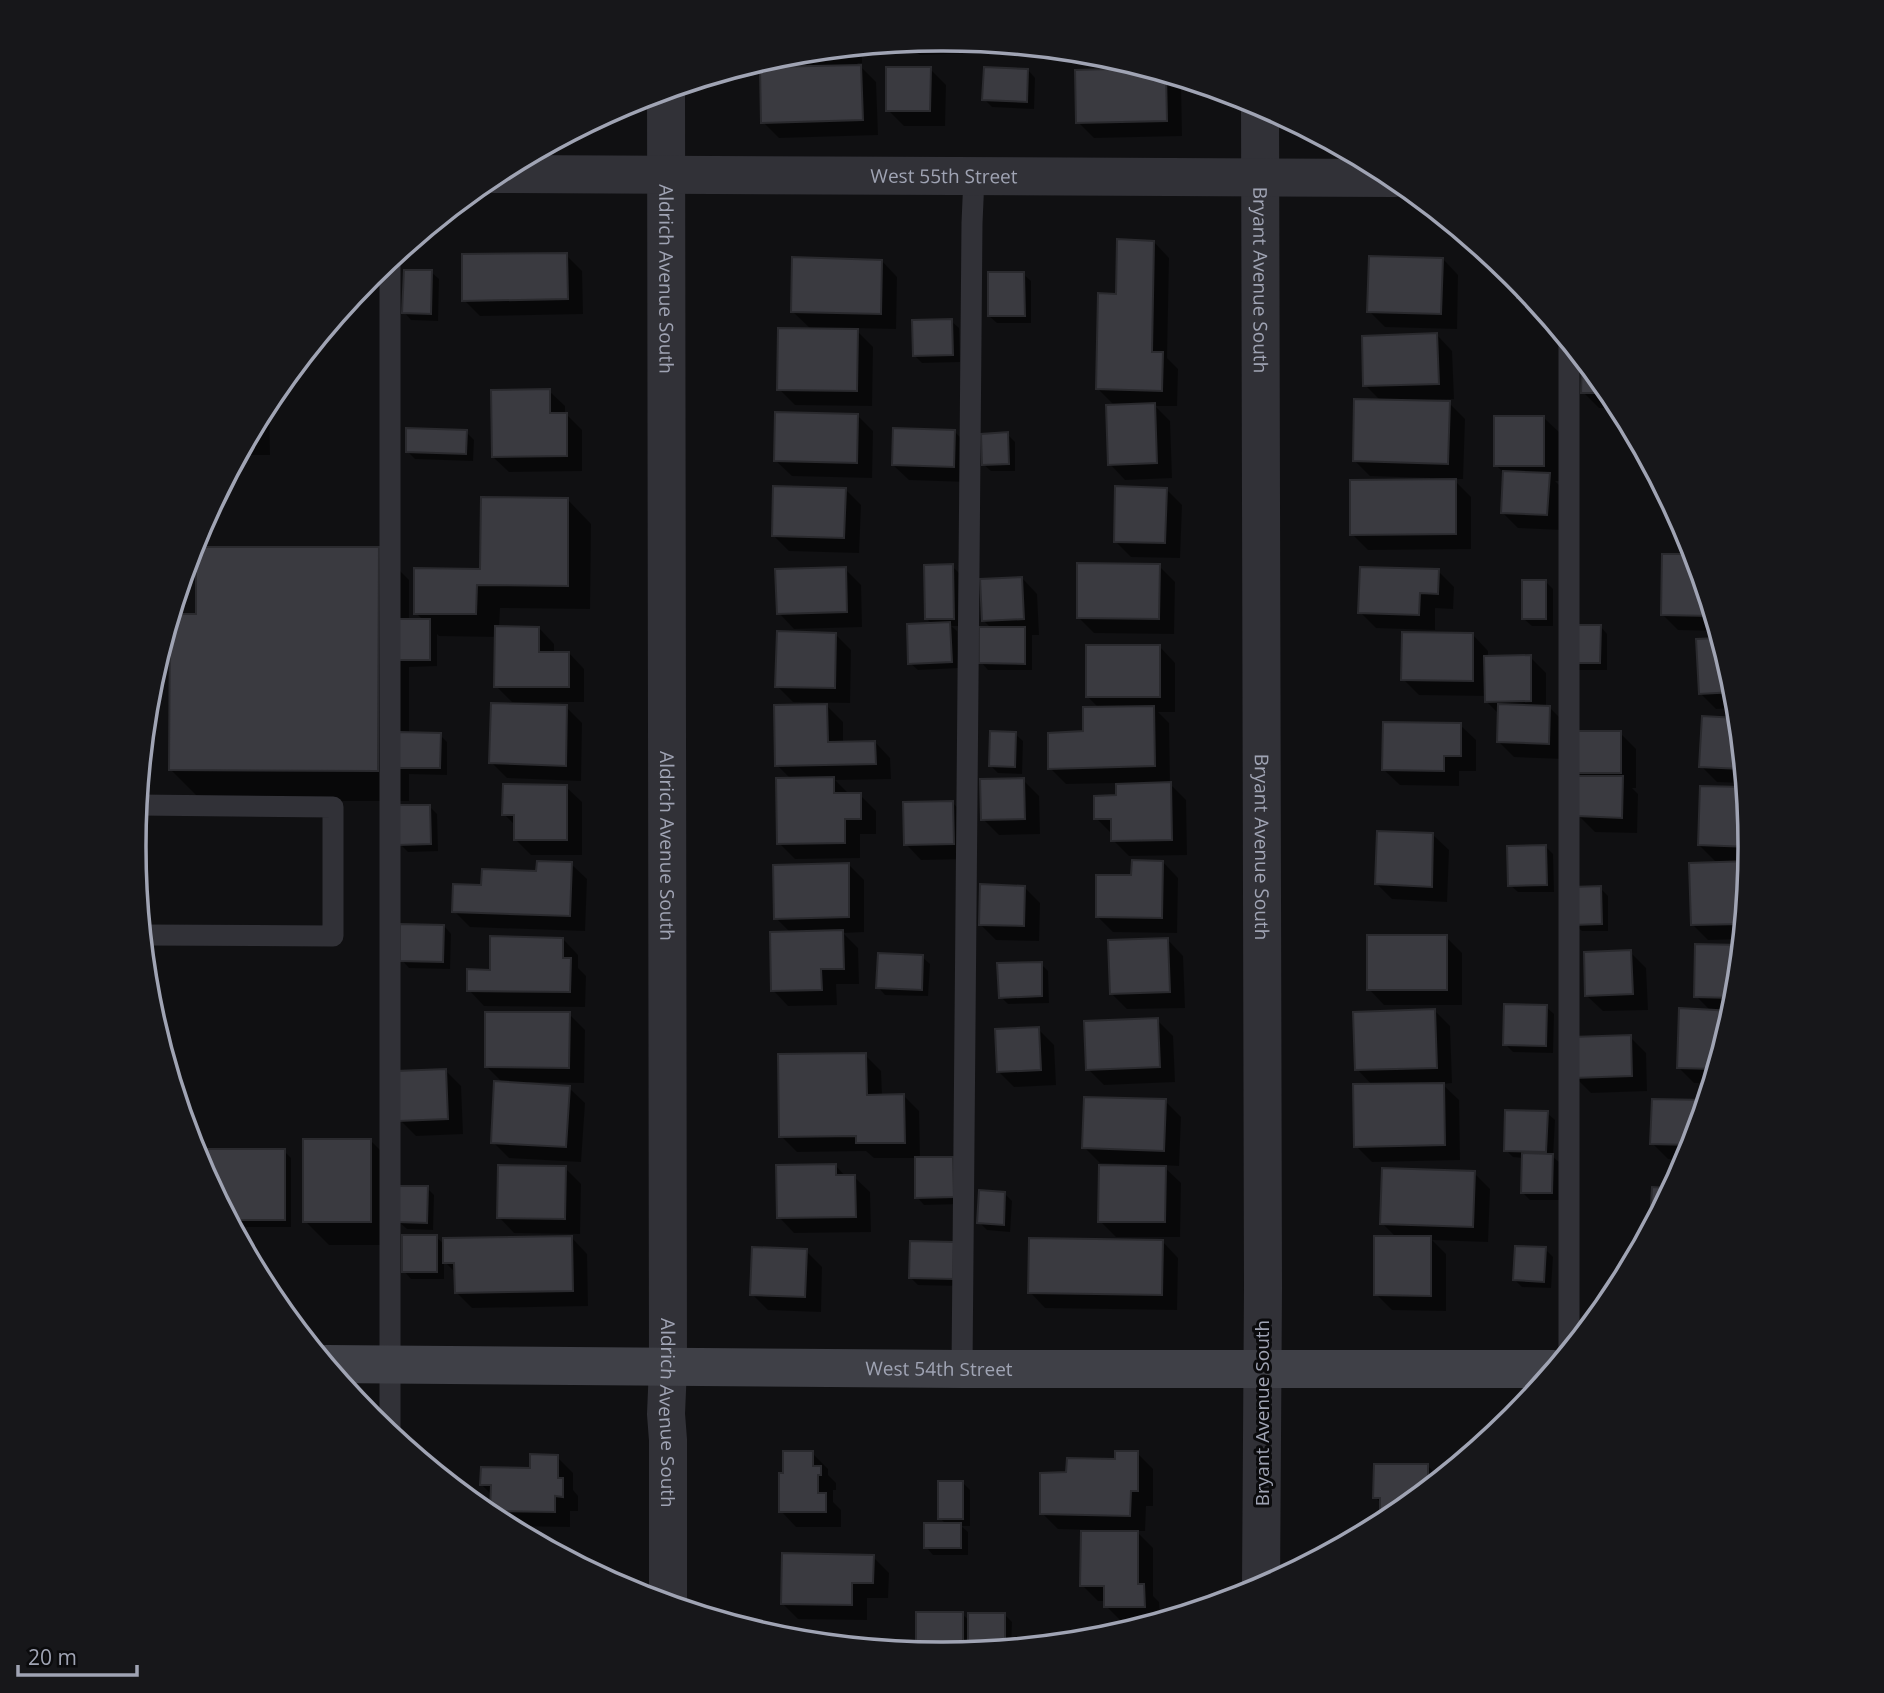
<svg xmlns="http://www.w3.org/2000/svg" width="1884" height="1693" viewBox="0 0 1884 1693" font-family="'Open Sans',sans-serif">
<rect width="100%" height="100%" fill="#101012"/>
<path fill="#0007" d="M942 39 1024 47V51L920 55 907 42Z
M862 46V63H857L876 82 878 135 779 138 763 122 783 68 772 58 785 54Z
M1067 51 1100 54 1133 64 1078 63Z
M930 69 946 85 945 126H904L888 110Z
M1028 70 1035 78 1034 109 992 107 984 99Z
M1152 70 1171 76 1181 85 1182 136 1094 138 1078 122Z
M583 127V135H567Z
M1154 242 1169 258 1167 358 1178 369 1177 406H1155L1170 421 1172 478 1125 480 1110 464 1115 406 1098 389 1118 296Z
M566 255 582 271 583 314 480 316 464 300Z
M1443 259 1458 275 1457 329 1385 327 1369 311Z
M882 261 897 277 896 329 854 328 873 347 872 406 795 405 779 389 812 330 793 312Z
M431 272 439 279 438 321 411 320 404 312Z
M1023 274 1031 281V323H997L989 316Z
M1519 283 1538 305H1527L1519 297Z
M951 321 959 328 960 362 922 363 914 355Z
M1437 335 1452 351 1454 399 1428 400V402L1449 403 1465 419 1463 479H1453L1471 497V549L1368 550 1352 534 1430 481V478L1370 476 1355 461 1381 401 1365 385Z
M1583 361 1614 398 1619 408H1599L1583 392Z
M549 391 565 406V413L582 430V471L509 472 493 457Z
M269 399 270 455H240Z
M858 416 873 431 872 478 792 476 776 461Z
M1544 418 1560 433V481H1555L1565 491 1562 530 1518 528 1503 513 1505 474 1496 465Z
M466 432 474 440 473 461 415 459 407 451Z
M955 432 970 448 969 482 909 480 893 465Z
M1007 434 1015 442V471H991L983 464Z
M845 489 861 505 859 553 789 551 774 536Z
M1166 489 1182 505 1180 558 1131 557 1115 541Z
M568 500 591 524 590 609 500 608 499 628H539L554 644V653H569L584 669V702H512L496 686 497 637 439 636 437 634V666L409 667V734L440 735 447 742V775L409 774V801H202L171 770 197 616 378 549 409 580V621H424L416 613 482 570Z
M1694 556 1717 631 1678 630 1662 614Z
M952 566 959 573 961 626H951L957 631 959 668 918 670 910 663 933 625 927 619Z
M1159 566 1175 582 1174 634 1094 633 1078 617Z
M845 569 861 585 862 627 794 629 779 613Z
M1438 571 1454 587 1453 609 1435 608V630L1376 628 1360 612Z
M1022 578 1037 594 1039 635H1032V670H988L981 662 992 629 984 621Z
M1546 582 1553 589V626H1532L1524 619Z
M1600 626 1607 634V670H1579L1572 662Z
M835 634 851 650 850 703 793 702 777 686Z
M1473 635 1488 651V657H1530L1546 673V707H1549L1565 723 1564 759 1514 757 1498 741 1499 714 1487 702V696L1419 695 1403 679Z
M1698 640H1720L1735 689 1736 708 1716 709 1700 693Z
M1160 647 1175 663V712H1158L1169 723 1170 784 1186 800 1187 855 1129 856 1113 840V835L1096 818 1118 797V783L1066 784 1050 768 1085 733 1100 709 1087 696Z
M827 706 843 722V743L875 742 890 758 891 779 835 780 850 795H860L876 811V834H860V858L795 859 779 843 791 779 777 765Z
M566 707 582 723 581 781 507 778 491 762Z
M1703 718 1738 719 1744 783 1717 782 1701 766Z
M1460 725 1476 740V771H1459V786L1400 785 1384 770Z
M1620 733 1636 749V788H1632L1638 794 1637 833 1595 832 1579 816 1580 776 1576 772Z
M1015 734 1023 741 1022 774 998 773 991 766Z
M1023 780 1039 796 1040 834 999 835 983 819Z
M566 787 582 802V855H531L515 839V825L504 814Z
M1701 787 1744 789 1750 847 1741 939 1708 940 1692 924 1727 864V861H1715L1699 845Z
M953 803 968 819 969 859 921 860 906 844Z
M429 806 437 814 438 851 408 852 400 844Z
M1433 835 1449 850 1447 902 1392 899 1377 884Z
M1546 847 1553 854 1554 892H1518L1510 885Z
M1163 862 1178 878 1177 933 1113 932 1098 917 1133 877Z
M571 864 587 879 585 931 470 927 454 911 538 872Z
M848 864 864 880V932L843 933 858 948 859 984H836L837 1005 788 1006 773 990 791 933 776 918Z
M1024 887 1040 903 1039 941 996 940 981 925Z
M1600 888 1608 896V931H1582L1574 924Z
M444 926 451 934 450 969 409 968 402 960Z
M1446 937 1462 953V1005H1384L1369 989Z
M563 939 578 955V968L586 976 585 1007 484 1006 469 990 492 972Z
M1168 940 1183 956 1185 1008 1127 1009 1112 994Z
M1697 946 1740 947 1734 1005 1710 1083H1694L1678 1067 1711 1011 1696 996Z
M1630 952 1646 968 1648 1010 1603 1011 1587 996Z
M922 957 930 964 928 996 885 995 878 987Z
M1041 964 1048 971 1049 1003 1008 1004 1001 997Z
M1546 1007 1554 1014 1553 1053 1513 1052 1505 1044Z
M1435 1011 1450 1026 1452 1083 1442 1084 1459 1100 1460 1160 1372 1162 1356 1146 1373 1086 1357 1069Z
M569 1014 585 1030 584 1083 528 1082V1085L569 1088 585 1103 581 1162 509 1158 493 1142 504 1084 486 1066Z
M1157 1020 1173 1036 1175 1082 1104 1085 1088 1069Z
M1038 1029 1054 1045 1056 1085 1014 1087 998 1071Z
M1630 1037 1646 1053 1647 1091 1591 1093 1575 1077Z
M865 1055 881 1071 882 1096H904L919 1111 920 1159H953L960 1166 961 1204 924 1205 917 1197 916 1158H874L866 1151 797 1152 781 1136Z
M446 1071 461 1086 463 1134 416 1136 400 1120Z
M1653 1100 1705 1102 1686 1160 1668 1159 1652 1143Z
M1165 1101 1181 1117 1179 1166 1162 1165 1181 1183 1180 1237H1116L1100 1221 1124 1164 1100 1163 1084 1147Z
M1547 1113 1555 1120 1553 1157 1560 1163 1559 1200H1530L1522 1192 1523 1158 1513 1157 1506 1150Z
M370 1140 394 1164V1245H329L305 1221Z
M194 1151H284L291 1158V1227H233Z
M836 1166 846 1177H854L870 1192 871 1232 794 1233 779 1217Z
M565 1168 581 1184 580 1234 514 1233 499 1217Z
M1474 1173 1490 1189 1488 1242 1432 1240 1446 1254V1311L1392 1310 1376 1294 1397 1238 1382 1223Z
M427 1188 434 1195 433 1230 407 1229 399 1222Z
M1005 1194 1012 1201 1010 1232 987 1230 979 1222Z
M436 1237 445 1245 572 1238 587 1254 588 1306 472 1308 456 1292V1273L444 1261V1279H411L404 1271Z
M1163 1242 1178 1258 1177 1310 1045 1308 1030 1292Z
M953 1243 960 1286 918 1285 911 1278Z
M1545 1249 1553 1257 1551 1288 1522 1287 1515 1280Z
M806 1251 822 1267 821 1312 768 1310 752 1294Z
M812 1453 828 1469V1475L836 1483V1490H833V1502L841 1510V1527H796L781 1511 785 1475Z
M1137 1453 1153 1469V1506H1146L1145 1531H1136L1153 1548V1596L1159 1602 1160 1621 1157 1622H1122L1106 1606V1601H1098L1082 1585 1097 1530 1058 1529 1042 1513 1068 1474 1117 1461Z
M557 1457 573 1473V1490L578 1496V1511H570V1527L508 1526 492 1510V1495L482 1485 532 1470Z
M1428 1466 1440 1478 1386 1521 1382 1516V1504L1375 1497Z
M962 1482 970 1490V1526H961L968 1532V1555H933L926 1547 947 1525 940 1518Z
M873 1557 889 1573 888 1598H867V1620L798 1619 782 1603Z
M962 1614 970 1621 1004 1614 1012 1622 1011 1648 942 1654 917 1652Z"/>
<path fill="#3a3a40" stroke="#2a2a2e" stroke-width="2" d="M861 65 863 120 761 123 760 67Z
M886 67H931L930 111H886Z
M984 67 1028 69 1027 102 982 100Z
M1147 68 1166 74 1167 121 1076 123 1075 70Z
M1117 239 1154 241 1152 352H1163L1162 391 1096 389 1098 293 1116 294Z
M567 253 568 299 462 301V254Z
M1369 256 1443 258 1441 314 1367 312Z
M792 257 882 260 881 314 791 312Z
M404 270H432L431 314 402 313Z
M988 272H1024L1025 316H988Z
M1518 281 1533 299 1517 298Z
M952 319 953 355 913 356 912 320Z
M778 328 858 329 857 391 777 390Z
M1437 333 1439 384 1363 386 1362 336Z
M1582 359 1610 393H1581Z
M550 389V413H567V456L492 457 491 390Z
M1354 399 1450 401 1448 464 1353 461Z
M1155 403 1157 463 1108 465 1106 405Z
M775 412 858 414 857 463 774 461Z
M1494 416H1544V466H1494Z
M406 428 467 430 466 454 406 452Z
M893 428 955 430 954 467 892 465Z
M1008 432 1009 464 982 465 981 434Z
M1503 471 1550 473 1547 515 1501 513Z
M1456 479V534L1350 535V480Z
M773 486 846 488 844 538 772 536Z
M1115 486 1167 488 1165 543 1114 542Z
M481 497 568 498V586L477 585 476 614H414V568L480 569Z
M196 547H379L378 771 169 770 170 622 172 614H196Z
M1662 554H1694L1712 616 1661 615Z
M1077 563 1160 564 1159 619 1077 618Z
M953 564 954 619H925L924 565Z
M846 567 847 612 777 614 775 569Z
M1360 567 1439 569 1438 594 1420 593 1419 615 1358 613Z
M1022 577 1024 619 982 621 980 579Z
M1522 580H1546V619H1522Z
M397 619H430V660H398Z
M950 622 952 662 908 664 907 624Z
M1571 625H1601L1600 663H1570Z
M495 626 539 627V652H569V687H494Z
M979 627H1025V664L979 663Z
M777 631 836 633 835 688 775 687Z
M1402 632 1473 633V681L1401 680Z
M1719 638 1735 692 1699 694 1696 639Z
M1086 645H1160V697H1086Z
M1531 655V701L1485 702 1484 656Z
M491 703 567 705 566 766 489 763Z
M827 704 828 742 875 741 876 764 775 766 774 705Z
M1498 704 1550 706 1549 744 1497 742Z
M1154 706 1155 766 1048 769V733L1083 731V707Z
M1702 716 1737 718 1742 769 1699 767Z
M1383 722 1461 723V756H1444V771L1382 770Z
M990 731 1016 732 1015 767 989 766Z
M1574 731H1621V773H1574Z
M399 732 441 733 440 768H398Z
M1578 776H1623L1622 818 1577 816Z
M834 777V793H861V819H845V843L777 844 776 778Z
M1024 778 1025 819 981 820 980 779Z
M1171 782 1172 840 1111 841V819H1094V796L1116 795V784Z
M503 784 567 785V840H514V815H502Z
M1700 786 1744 787 1750 847 1698 845Z
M953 801 954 844 904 845 903 802Z
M398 805H430L431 844 398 845Z
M1377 831 1433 833 1432 887 1375 884Z
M1546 845 1547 885 1508 886 1507 846Z
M1132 860 1163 861 1162 918 1096 917V875H1131Z
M537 861 572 862 570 916 452 912 453 884 481 885 482 869 536 871Z
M1749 861 1742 924 1691 925 1689 863Z
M849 863V917L774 919 773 865Z
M980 884 1025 886 1024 926 979 925Z
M1601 886 1602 924 1573 925 1572 887Z
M400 924 444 925 443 962 400 961Z
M843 930 844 969H821L822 990 771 991 770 932Z
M1367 935H1447V990H1367Z
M490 936 563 938V958H571L570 992 467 991V969L490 970Z
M1168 938 1170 992 1110 994 1108 940Z
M1695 944 1740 945 1735 998 1694 997Z
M1631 950 1633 994 1585 996 1584 952Z
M878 953 923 955 922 990 876 988Z
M1042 962V996L999 998 997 963Z
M1504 1004 1547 1005 1546 1046 1503 1045Z
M1679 1008 1733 1011 1715 1069 1677 1068Z
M1435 1009 1437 1068 1355 1070 1353 1012Z
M485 1012H570L569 1068 485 1067Z
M1158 1018 1160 1067 1086 1070 1084 1021Z
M1039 1027 1041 1070 997 1072 995 1029Z
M1631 1035 1632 1076 1573 1078 1572 1037Z
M866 1053 867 1095 904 1094 905 1143H856V1136L779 1137 778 1054Z
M446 1069 448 1119 398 1121 396 1071Z
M494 1081 570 1086 566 1147 491 1143Z
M1444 1083 1445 1145 1354 1147 1353 1084Z
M1084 1097 1166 1099 1164 1151 1082 1148Z
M1652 1099 1705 1100 1692 1145 1650 1144Z
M1505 1110 1548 1111 1546 1152 1504 1151Z
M303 1139H371V1222H303Z
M194 1149H285V1220H230Z
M1522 1153 1553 1154 1552 1193H1521Z
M915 1157H953L954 1197 915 1198Z
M836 1164V1175H855L856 1217 777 1218 776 1165Z
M498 1165 566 1166 565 1219 497 1218Z
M1099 1165 1166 1166 1165 1222H1098Z
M1382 1168 1475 1171 1473 1227 1380 1224Z
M1669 1173H1679L1653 1223 1650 1222 1652 1187 1669 1188Z
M399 1186H428L427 1223 398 1222Z
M979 1190 1005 1192 1004 1225 977 1223Z
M402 1235H437V1272H402Z
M572 1236 573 1291 455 1293 454 1263H443V1238Z
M1374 1236H1431V1296L1374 1295Z
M1029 1238 1163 1240 1162 1295 1028 1293Z
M910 1241 954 1242 953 1279 909 1278Z
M1515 1246 1546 1247 1544 1282 1513 1280Z
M752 1247 807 1249 805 1297 750 1295Z
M783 1451H813V1466H821V1475H818V1493H826V1512H779V1473H783Z
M1115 1451H1138V1491H1131L1130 1516 1040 1514V1473L1066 1472 1067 1458 1115 1459Z
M530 1454 558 1455V1478H563V1497L555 1496V1512L490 1511 491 1485H480L481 1467 530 1468Z
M1374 1464H1428V1481H1437L1392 1517H1380V1498H1373Z
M938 1481H963V1519H938Z
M924 1523H961V1548H924Z
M1081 1531H1138V1584H1144L1145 1607H1104V1586H1080Z
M782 1553 874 1555 873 1583H852V1605L781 1604Z
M916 1612H963V1652L942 1654 916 1652Z
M968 1613H1005V1648L968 1652Z
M1084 1632H1123L1099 1639 1083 1641Z"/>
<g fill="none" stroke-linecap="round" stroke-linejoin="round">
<path stroke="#313137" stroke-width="21" d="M390 260V1433
M1569 343V1350
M138 805 333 807V936L143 935
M264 1284 267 1286V1290
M962 1369 972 223 974 177"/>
<g stroke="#313137" stroke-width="38">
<path id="s1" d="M666 90 668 1367 666 1414 668 1440V1604"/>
<path id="s2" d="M1260 105 1263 1288 1261 1587"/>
<path id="s3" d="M494 174 1395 178"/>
</g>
<path stroke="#3f4047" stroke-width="38" id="s4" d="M327 1364 962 1369H1553"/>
</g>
<g text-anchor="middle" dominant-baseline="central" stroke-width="6" stroke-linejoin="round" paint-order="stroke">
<g font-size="19" fill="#a0a4b4" stroke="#0b0b0d">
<text stroke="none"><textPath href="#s3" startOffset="450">West 55th Street</textPath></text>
<text stroke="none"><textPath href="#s2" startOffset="175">Bryant Avenue South</textPath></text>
<text stroke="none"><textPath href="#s1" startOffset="189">Aldrich Avenue South</textPath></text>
<text stroke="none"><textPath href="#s2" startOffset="742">Bryant Avenue South</textPath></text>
<text stroke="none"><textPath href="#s1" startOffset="756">Aldrich Avenue South</textPath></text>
<text stroke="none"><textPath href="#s4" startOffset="612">West 54th Street</textPath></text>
<text transform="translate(1262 1413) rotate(-90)">Bryant Avenue South</text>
<text stroke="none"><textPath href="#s1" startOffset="1323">Aldrich Avenue South</textPath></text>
</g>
</g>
<path d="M0 0H1884V1693H0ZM941 51H943A795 795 0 0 1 1738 846V847A795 795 0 0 1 943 1642H941A795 795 0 0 1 146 847V846A795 795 0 0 1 941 51Z" fill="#17171a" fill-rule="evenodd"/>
<path fill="none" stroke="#a0a4b4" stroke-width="3.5" d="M941 51H943A795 795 0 0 1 1738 846V847A795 795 0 0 1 943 1642H941A795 795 0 0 1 146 847V846A795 795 0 0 1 941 51Z"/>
<path d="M18 1665v10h119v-10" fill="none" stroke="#a0a4b4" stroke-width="3.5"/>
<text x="28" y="1665" font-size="21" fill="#a0a4b4" stroke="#0b0b0d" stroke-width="5" paint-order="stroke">20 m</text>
</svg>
